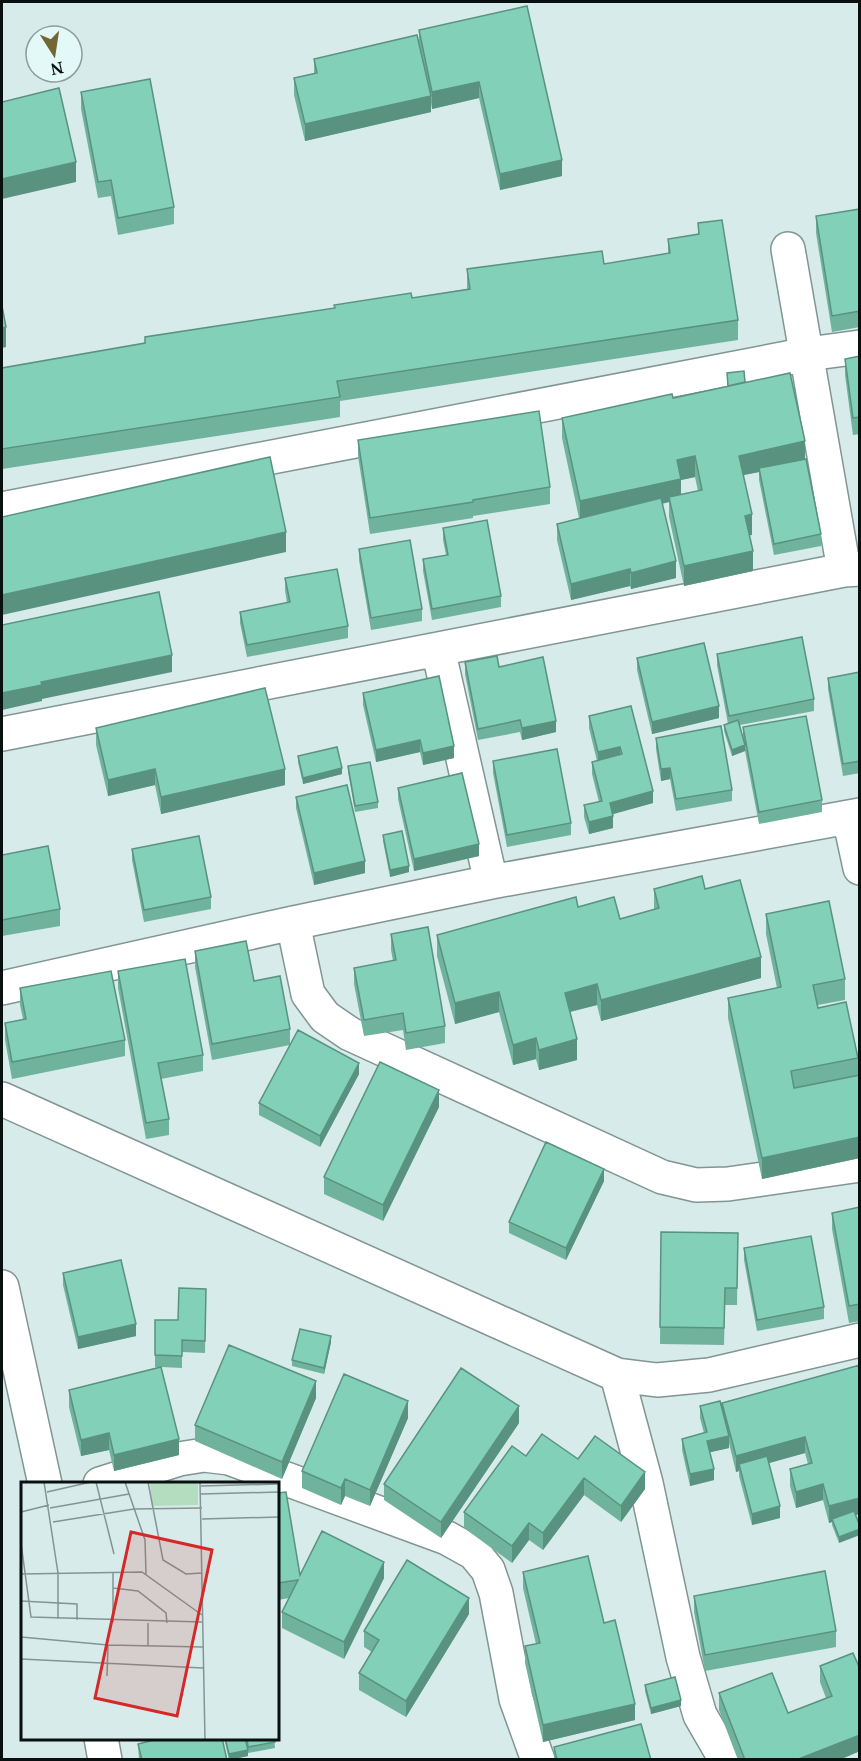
<svg xmlns="http://www.w3.org/2000/svg" width="861" height="1761" viewBox="0 0 861 1761" font-family="'Noto Serif',serif">
<rect width="100%" height="100%" fill="#d6ebea"/>
<g fill="none" stroke-linecap="round" stroke-linejoin="round">
<defs>
<path id="minor" d="M788 249 844 570
M2 509 808 354 860 347
M438 649 491 882
M2 734 844 570 860 569
M849 817 860 868
M293 923 308 994 325 1017 350 1034 662 1177 696 1185 728 1184 860 1165
M2 988 293 923 491 882 860 815
M2 1099 617 1375 657 1380 709 1375 860 1340
M2 1287 45 1484
M617 1375 646 1483 683 1657 700 1715 726 1760
M100 1484 179 1459 204 1455 229 1458 447 1538 474 1553 488 1570 496 1593 516 1699 538 1760
M101 1738 105 1760"/>
</defs>
<use href="#minor" stroke="#819593" stroke-width="36"/>
<use href="#minor" stroke="#fff" stroke-width="33"/>
</g>
<path fill="#6fb39d" fill-rule="evenodd" d="M527 6 562 176 500 190 479 98 432 109 431 103V112L305 141 294 95V78L314 73V59L419 41V30Z
M81 92 174 207V224L118 235 111 196 98 198 81 109Z
M860 209V327L832 332 816 233V216Z
M698 223 738 320V340L340 401V417L2 469V368L145 344V337L334 308V305L412 298 467 289V269L604 264 668 253V239L698 234Z
M860 356V434L853 435 845 375V359Z
M727 373 745 382 805 459 821 534V546L774 555 759 480V472L743 475 752 535H749L753 571 684 586 669 517V502L662 504 676 578 631 589 630 586 571 600 557 540V524L579 518 562 438V418L673 398 727 386ZM695 477 698 491 681 495V480Z
M358 440 550 487V504L473 516V518L370 534 358 456Z
M443 528 501 596V607L432 620 423 571V559L446 555 443 540Z
M359 549 422 609V621L371 630 359 560Z
M285 578 348 626V638L247 657 240 623V612L287 603 285 590Z
M717 654 814 699V711L740 725 743 737V727L822 800V812L759 824 745 751 732 756 724 731V725L728 724 717 665Z
M637 658 719 718 652 734 637 670Z
M465 662 499 667 556 732 522 740 520 732 478 740 465 674Z
M860 672V773L843 776 828 689V678Z
M363 693 454 758 423 765 420 752 376 762 363 705Z
M631 706 653 803 612 814 613 828 589 834 584 817V805L599 802 592 774V762L597 761 589 728V716Z
M96 728 285 785 161 814 155 785 108 796 96 745Z
M656 738 732 790V801L676 811 670 779 661 781 656 749Z
M298 756 342 774 303 784 298 762Z
M493 761 571 823V835L507 847 493 773Z
M348 766 378 802V808L355 812 348 772Z
M398 788 479 856 414 871 398 799Z
M296 797 365 873 314 885 296 808Z
M383 835 409 872 390 877 383 841Z
M132 849 211 897V909L144 922 132 860Z
M2 855 60 909V926L2 936Z
M654 889H705L761 978 601 1021 597 1005 570 1012 577 1060 539 1070 536 1059 513 1065 499 1012 455 1024 437 956V935L578 907 620 919 654 910Z
M766 914 845 979V1000L818 1005V1008L858 1058V1075H860V1158L762 1179 728 1018V998L777 988 766 934Z
M391 934 445 1026V1043L406 1050 403 1030 364 1036 354 984V968L393 961 391 950Z
M195 951 254 981 290 1029V1045L212 1060 195 967Z
M118 971 203 1055V1071L161 1079 169 1119V1135L146 1139 118 988Z
M20 988 125 1040V1056L12 1079 5 1040V1023L23 1019 20 1005Z
M359 1074 320 1147 259 1115V1103Z
M439 1107 383 1221 324 1194V1177Z
M604 1181 566 1260 509 1233V1222Z
M860 1207V1321L849 1323 832 1229V1213Z
M661 1232 738 1233 737 1305H725L724 1345 660 1344Z
M744 1248 824 1307V1319L757 1331 744 1260Z
M63 1273 136 1336 78 1349 63 1285Z
M206 1289 205 1353 182 1352V1368L161 1367 179 1455 114 1471 109 1450 81 1456 69 1407V1390L159 1367H155V1355L178 1320Z
M331 1342 324 1374 292 1366V1360Z
M860 1365 855 1516 839 1543 832 1525V1522L829 1523 823 1500 796 1508 790 1486V1469L808 1464 805 1453 769 1463 780 1518 752 1525 739 1476V1471L736 1472 729 1443V1448L710 1452 714 1480 690 1486 682 1450V1439L704 1433 700 1418V1406L722 1410V1403Z
M316 1398 282 1479 195 1441V1425Z
M408 1418 370 1506 345 1496 341 1505 302 1488V1471Z
M519 1423 441 1538 384 1500V1484Z
M526 1456 578 1459 645 1489 621 1522 584 1495 543 1550 529 1540 512 1563 464 1528V1512Z
M278 1493 300 1575 384 1578 344 1659 282 1628V1612L289 1598 278 1600Z
M523 1572 604 1623 635 1720 543 1742 525 1663V1646L536 1644 523 1588Z
M694 1596 836 1631V1647L705 1671 694 1612Z
M469 1614 406 1717 359 1690V1673L372 1652 364 1647V1631Z
M820 1666 860 1669V1751L839 1760H738L719 1710V1693L788 1713 826 1698 820 1682Z
M645 1685 681 1706 651 1714 645 1691Z
M224 1738H245L247 1747 246 1738H274L275 1748 248 1753V1751V1756L229 1760Z
M138 1744 227 1760H139Z
M554 1747 651 1760H554Z"/>
<path fill="#5a9280" d="M479 82V98L432 109V92Z
M431 96V112L305 141V124Z
M562 160V176L500 190V174Z
M76 162V182L2 199V179Z
M6 327V347L2 348V328Z
M805 441V462L759 468V472L739 476V456Z
M695 456V477L681 480V500L669 497V502L580 521V501L677 460Z
M752 514V535L745 536V516Z
M286 532V552L2 615V595Z
M753 551V571L684 586V566Z
M676 561V578L631 589V573Z
M630 569V586L571 600V584Z
M172 655V672L42 699V701L2 710V693L41 682Z
M719 706V718L652 734V722Z
M556 721V732L522 740V728Z
M420 740V752L376 762V750Z
M745 745V751L732 756V750Z
M454 746V758L423 765V753Z
M620 747V759L598 764V752Z
M342 768V774L303 784V778Z
M670 768V779L661 781V769Z
M155 769V785L108 796V780Z
M285 769V785L161 814V797Z
M653 791V803L610 815V803Z
M613 816V828L589 834V822Z
M479 844V856L414 871V859Z
M365 861V873L314 885V873Z
M409 866V872L390 877V870Z
M761 957V978L601 1021V1000Z
M597 984V1005L565 1013V993Z
M499 992V1012L455 1024V1003Z
M536 1038V1059L513 1065V1045Z
M577 1039V1060L539 1070V1050Z
M359 1063V1074L320 1147V1136Z
M439 1090V1107L383 1221V1205Z
M860 1137V1158L762 1179V1158Z
M604 1169V1181L566 1260V1248Z
M136 1324V1336L78 1349V1337Z
M331 1336V1342L324 1374V1368Z
M316 1381V1398L282 1479V1462Z
M408 1401V1418L370 1506V1490Z
M519 1406V1423L441 1538V1522Z
M109 1433V1450L81 1456V1440Z
M729 1436V1448L707 1453V1441Z
M805 1437V1453L741 1471 739 1464V1471L736 1472V1456Z
M179 1439V1455L114 1471V1455Z
M714 1469V1480L690 1486V1474Z
M645 1472V1489L621 1522V1506Z
M584 1478V1495L543 1550V1533Z
M345 1479V1496L341 1505V1488Z
M823 1484V1500L796 1508V1492Z
M860 1498V1514L833 1522 832 1519V1522L829 1523V1506Z
M780 1506V1518L752 1525V1514Z
M529 1523V1540L512 1563V1546Z
M860 1529V1535L839 1543V1537Z
M384 1562V1578L344 1659V1642Z
M469 1598V1614L406 1717V1701Z
M681 1700V1706L651 1714V1708Z
M635 1704V1720L543 1742V1725Z
M860 1735V1751L839 1760H796Z
M248 1750V1756L229 1760V1754Z"/>
<path fill="#81d0b7" stroke="#5a9280" stroke-width="1.5" d="M527 6 562 160 500 174 479 82 432 92 419 30Z
M417 35 431 96 305 124 294 78 317 73 314 59Z
M150 79 174 207 118 218 111 180 98 182 81 92Z
M59 88 76 162 2 179V102Z
M860 209V311L832 316 816 216Z
M722 220 738 320 337 381 340 397 2 449V368L145 343V337L335 308 334 305 411 293 412 298 470 289 467 269 602 251 604 264 670 253 668 239 699 234 698 223Z
M2 306 6 327 2 328Z
M860 356V417L853 418 845 359Z
M744 371 745 382 728 386 727 373Z
M790 373 805 441 739 456 752 514 745 516 753 551 684 566 669 497 702 490 695 456 677 460 681 479 580 501 562 418 672 394 673 398Z
M539 411 550 487 473 500V502L370 518 358 440Z
M270 457 286 532 2 595V517Z
M806 459 821 534 774 544 759 468Z
M661 498 676 561 631 573 630 569 571 584 557 524Z
M487 520 501 596 432 609 423 559 448 555 443 528Z
M410 540 422 609 371 618 359 549Z
M337 569 348 626 247 645 240 612 290 602 285 578Z
M159 592 172 655 41 682 42 685 2 693V625Z
M802 637 814 699 729 716 717 654Z
M704 643 719 706 652 722 637 658Z
M497 656 499 667 543 657 556 721 522 728 520 720 478 729 465 662Z
M860 672V761L843 764 828 678Z
M439 676 454 746 423 753 420 740 376 750 363 693Z
M265 688 285 769 161 797 155 769 108 780 96 728Z
M631 706 653 791 610 803 613 816 589 822 584 805 602 801 592 762 622 754 620 747 598 752 589 716Z
M806 716 822 800 759 812 743 727Z
M738 720 745 745 732 750 724 725Z
M721 726 732 790 676 799 670 768 661 769 656 738Z
M337 747 342 768 303 778 298 756Z
M557 749 571 823 507 835 493 761Z
M370 762 378 802 355 806 348 766Z
M462 773 479 844 414 859 398 788Z
M347 785 365 861 314 873 296 797Z
M402 831 409 866 390 870 383 835Z
M199 836 211 897 144 910 132 849Z
M48 846 60 909 2 920V855Z
M702 876 705 889 740 880 761 957 601 1000 597 984 565 993 577 1039 539 1050 536 1038 513 1045 499 992 455 1003 437 935 576 897 578 907 614 897 620 919 659 908 654 889Z
M829 901 845 979 813 985 818 1008 846 1002 858 1058 791 1071 794 1088 860 1075V1137L762 1158 728 998 781 987 766 914Z
M428 927 445 1026 406 1033 403 1013 364 1020 354 968 396 960 391 934Z
M246 941 254 981 280 976 290 1029 212 1044 195 951Z
M185 959 203 1055 158 1063 169 1119 146 1123 118 971Z
M111 971 125 1040 12 1062 5 1023 26 1019 20 988Z
M298 1030 359 1063 320 1136 259 1103Z
M380 1062 439 1090 383 1205 324 1177Z
M546 1142 604 1169 566 1248 509 1222Z
M860 1207V1304L849 1306 832 1213Z
M661 1232 738 1233 737 1288H725L724 1328 660 1327Z
M811 1236 824 1307 757 1320 744 1248Z
M121 1260 136 1324 78 1337 63 1273Z
M179 1288 206 1289 205 1341 182 1340V1356L155 1355V1320H178Z
M300 1329 331 1336 324 1368 292 1360Z
M229 1345 316 1381 282 1462 195 1425Z
M860 1365V1498L829 1506 823 1484 796 1492 790 1469 812 1463 805 1437 736 1456 722 1403Z
M161 1367 179 1439 114 1455 109 1433 81 1440 69 1390Z
M461 1368 519 1406 441 1522 384 1484Z
M344 1374 408 1401 370 1490 345 1479 341 1488 302 1471Z
M720 1401 729 1436 707 1441 714 1469 690 1474 682 1439 707 1432 700 1406Z
M542 1434 578 1459 595 1436 645 1472 621 1506 584 1478 543 1533 529 1523 512 1546 464 1512 512 1446 526 1456Z
M767 1456 780 1506 752 1514 739 1464Z
M286 1492 300 1575 322 1531 384 1562 344 1642 282 1612 298 1580 278 1583V1493Z
M854 1511 860 1526V1529L839 1537 832 1519Z
M588 1556 604 1623 615 1620 635 1704 543 1725 525 1646 540 1643 523 1572Z
M407 1560 469 1598 406 1701 359 1673 379 1640 364 1631Z
M825 1571 836 1631 705 1655 694 1596Z
M853 1653 860 1669V1735L796 1760H745L719 1693 772 1673 788 1713 832 1696 820 1666Z
M675 1677 681 1700 651 1708 645 1685Z
M641 1724 651 1760H557L554 1747Z
M162 1738H222L227 1760H142L138 1744Z
M225 1738H245L248 1750 229 1754Z
M247 1738H274L275 1742 248 1747Z"/>
<g transform="translate(21 1482)">
<rect width="258" height="258" fill="#d6ebea"/>
<path d="M129 0H177V23L131 24Z" fill="#b4ddbf"/>
<path fill="none" stroke="#849493" stroke-width="1.5" d="M23 0 37 91V137M75 0 93 72M104 0 124 58 125 92M127 0 142 78 165 92 181 91M179 0 184 258M180 4 258 2M26 10 70 0M180 12 258 10M29 26 108 12M0 30 28 23M181 37 258 35M32 40 113 27 181 26M0 61 10 135 181 140M92 90V140M0 92 121 90 181 133M92 106 117 109 145 131 146 141M0 119 56 122V138M127 141V164M0 155 87 163 182 165M0 177 182 186M86 194 87 163"/>
<path fill="#d62828" fill-opacity="0.15" stroke="#d62828" stroke-width="3" d="M110 50 191 68 156 234 74 216Z"/>
<rect width="258" height="258" fill="none" stroke="#091110" stroke-width="3"/>
</g>
<rect width="861" height="1761" fill="none" stroke="#091110" stroke-width="6"/>
<g transform="translate(54 54) rotate(168)"><circle r="28" fill="#e3f9f7" stroke="#8c9c9b" stroke-width="1.5"/>
<path d="M0-4.5L10 22L0 15L-10 22Z" fill="#736734"/>
<text y="-9" font-size="16" font-weight="bold" text-anchor="middle" fill="#091110">N</text>
</g>
</svg>
